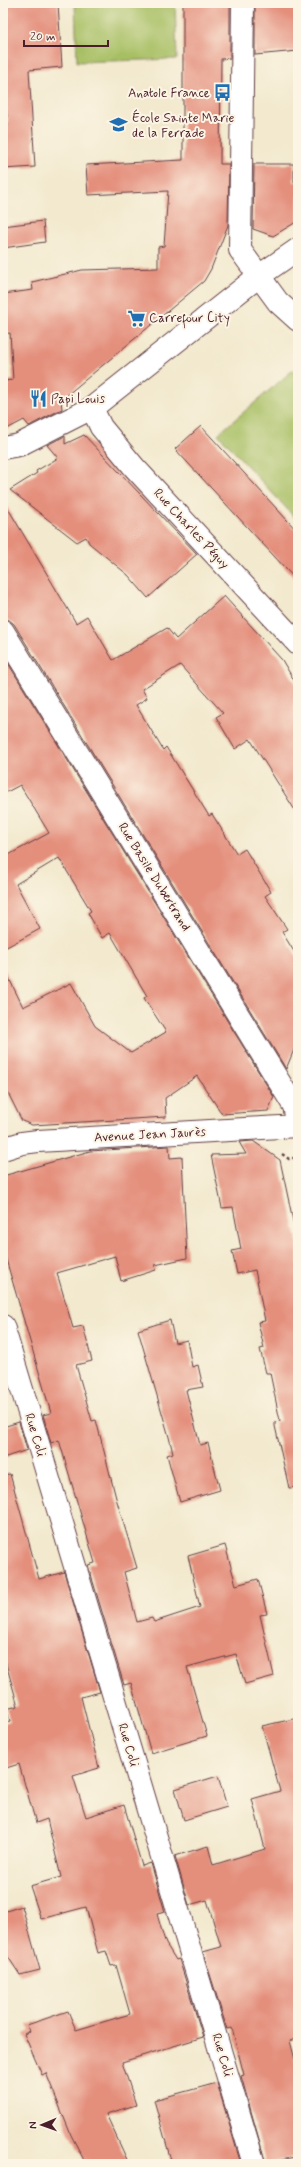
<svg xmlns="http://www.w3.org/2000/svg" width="301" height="2167" viewBox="0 0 301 2167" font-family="Mynerve,sans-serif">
<rect width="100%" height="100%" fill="#fcf5e5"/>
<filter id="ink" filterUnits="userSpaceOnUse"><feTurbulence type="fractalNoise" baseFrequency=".025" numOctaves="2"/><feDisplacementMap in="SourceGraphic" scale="8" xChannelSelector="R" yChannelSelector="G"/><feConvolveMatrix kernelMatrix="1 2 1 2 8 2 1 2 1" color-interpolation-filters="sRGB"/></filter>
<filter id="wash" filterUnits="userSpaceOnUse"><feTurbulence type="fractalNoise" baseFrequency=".012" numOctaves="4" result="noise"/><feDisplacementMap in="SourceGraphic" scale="16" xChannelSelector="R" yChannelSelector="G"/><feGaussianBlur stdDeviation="0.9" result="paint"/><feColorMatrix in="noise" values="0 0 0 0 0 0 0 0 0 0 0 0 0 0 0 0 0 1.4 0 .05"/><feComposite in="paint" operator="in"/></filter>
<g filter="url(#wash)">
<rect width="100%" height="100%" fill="#f2e9ce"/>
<path fill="#a7bf64" stroke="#786f48" d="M75 3H175L177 59 77 62Z
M293 370 298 374V521L218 434Z"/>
<g id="blocks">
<path fill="#e48e7c" d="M3 3H58L62 67 29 70 35 167 3 169V126H8L3 72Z
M183 3H230V58L221 59 220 159V164H229L228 225 211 269 204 281 61 400 62 409 29 426 24 420 3 431V381L13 380 10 333 3 334V294L33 290 32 282 82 270 158 268V247L164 246 168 191 88 195 86 165 183 160Z
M255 3H298V51L255 55Z
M254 164H294V182L298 181V221L273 236 253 229Z
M43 221 45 242 3 248V226Z
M201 426 298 532V582L175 449Z
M84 435 197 554 148 598 128 575 89 543 86 537 77 542 10 490 37 473 36 471 58 458 47 445 65 436V444Z
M3 500 76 623 87 616 113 660 167 628 176 639 224 596 282 660 298 687V815L250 739 235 749 216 717 223 713 180 665 142 689 147 698 136 705 163 750 166 747 209 816 212 814 237 854 245 849 271 892 265 896 287 929 282 932 298 958V1040L286 1069 14 624 9 620 3 619Z
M3 655 274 1097 268 1111 222 1114 197 1076 165 1098 166 1117 32 1125 22 1121 3 1083V966L23 1007 71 983 95 1026 131 1053 166 1032 144 998 147 996 110 933 102 938 88 913 91 911 59 858 16 884 40 929 3 949V858L49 833 20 785 3 794Z
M253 1141 280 1160 298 1244V1487L289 1488 275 1426V1422L280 1421 270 1373H266L260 1349 264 1348 258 1322 265 1321 255 1270 237 1274 232 1251 241 1249 233 1207 222 1208 211 1155 246 1154 239 1142Z
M169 1146 170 1158 182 1157 187 1258 155 1265 156 1270 121 1281 115 1256 57 1273 73 1328 83 1326 92 1361 76 1365 92 1421 96 1420 116 1498 137 1568 124 1572 137 1622 152 1618 154 1622 200 1607 188 1556 225 1545 236 1585 258 1579 267 1614 260 1615 274 1676 245 1684 236 1654 187 1667 207 1736 151 1753 131 1683 124 1685 88 1565 95 1563 59 1440 51 1443 43 1415 51 1413 3 1249V1176L90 1151Z
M170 1320 175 1343 187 1340 192 1367 198 1365 203 1387 186 1390 200 1445 208 1443 220 1490 180 1502 167 1455 173 1453 169 1437 138 1330Z
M19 1422 27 1450 3 1458V1427Z
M10 1474 39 1579 64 1572 100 1692 81 1697 99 1768 73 1776 86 1817 124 1805 142 1866 151 1863 165 1912 157 1914 163 1935 166 1944 176 1960 179 1959 203 2037 122 2062 136 2105 106 2114 129 2164H86L71 2135 46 2073 42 2075 24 2034 30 2031 27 2025 68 2011 76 2030 130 2014 116 1965 111 1966 106 1951 98 1953 86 1907 41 1919 30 1886 61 1877 47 1819 36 1823 19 1764 3 1769V1723L10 1721 6 1709 18 1706 3 1653V1475Z
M298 1718V2038L290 2041 298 2071V2156L266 2164 241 2076 244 2075 232 2028 227 2029 203 1952 221 1947 207 1900 189 1905 175 1856 208 1846 213 1865 265 1849 252 1799 280 1791 262 1726Z
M218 1776 227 1807 184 1820 175 1789Z
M22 1906 40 1970 20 1975 3 1949V1912Z
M217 2083 241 2164H172L154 2100Z"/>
</g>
</g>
<g filter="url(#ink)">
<use href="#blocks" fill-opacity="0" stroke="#633d43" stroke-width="1"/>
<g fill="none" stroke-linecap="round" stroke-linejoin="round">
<defs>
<path id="minor" d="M243 3 240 250 278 302 298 320
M92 408 101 427 134 467 298 644
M3 631 294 1106 298 1125
M3 1149 22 1143 38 1141 298 1126
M3 1326 254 2164"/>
<path id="tertiary" d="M3 448 19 445 92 408 259 276 298 249"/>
</defs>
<use href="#minor" stroke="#633d43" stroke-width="24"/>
<use href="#tertiary" stroke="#633d43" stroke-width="24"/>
<path stroke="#633d43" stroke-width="2.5" stroke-dasharray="3 3" stroke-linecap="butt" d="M282 1154 289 1159 298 1157"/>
<use href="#minor" stroke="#fff" stroke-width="22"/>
<use href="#tertiary" stroke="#fff" stroke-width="22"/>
</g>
</g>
<defs>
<symbol id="bus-bare" viewBox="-9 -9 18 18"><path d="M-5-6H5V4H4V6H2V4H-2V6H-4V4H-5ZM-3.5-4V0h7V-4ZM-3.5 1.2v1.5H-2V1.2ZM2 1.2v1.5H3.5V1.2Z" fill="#1f6fb2" stroke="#fcf5e5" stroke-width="2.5" paint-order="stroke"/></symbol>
<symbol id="school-bare" viewBox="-9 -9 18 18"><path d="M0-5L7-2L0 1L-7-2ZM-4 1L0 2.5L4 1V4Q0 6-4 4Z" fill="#1f6fb2" stroke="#fcf5e5" stroke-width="2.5" paint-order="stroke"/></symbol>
<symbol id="supermarket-bare" viewBox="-9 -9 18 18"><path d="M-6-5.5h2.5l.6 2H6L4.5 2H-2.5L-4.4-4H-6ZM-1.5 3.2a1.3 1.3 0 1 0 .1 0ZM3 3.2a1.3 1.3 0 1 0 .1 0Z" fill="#1f6fb2" stroke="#fcf5e5" stroke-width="2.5" paint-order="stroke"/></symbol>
<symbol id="restaurant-bare" viewBox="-9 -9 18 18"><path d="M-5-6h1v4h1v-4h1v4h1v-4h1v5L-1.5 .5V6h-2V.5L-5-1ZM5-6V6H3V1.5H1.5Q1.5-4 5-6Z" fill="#1f6fb2" stroke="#fcf5e5" stroke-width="2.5" paint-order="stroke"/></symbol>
</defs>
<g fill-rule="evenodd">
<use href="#bus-bare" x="210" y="80" width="25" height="25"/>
<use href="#school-bare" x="106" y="112" width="25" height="25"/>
<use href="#supermarket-bare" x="124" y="306" width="25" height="25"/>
<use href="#restaurant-bare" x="26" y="386" width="25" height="25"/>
</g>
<g text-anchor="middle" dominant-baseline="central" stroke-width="4" stroke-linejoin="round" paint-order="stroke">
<g font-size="13" fill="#4a1f2b" stroke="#fcf5e5" text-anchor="start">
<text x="210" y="93" text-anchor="end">Anatole France</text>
<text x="132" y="118">École Sainte Marie<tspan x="132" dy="15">de la Ferrade</tspan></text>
<text x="149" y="318">Carrefour City</text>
<text x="51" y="399">Papi Louis</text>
</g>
<g font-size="13" fill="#4a1f2b" stroke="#fcf5e5">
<text transform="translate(191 529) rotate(47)">Rue Charles Péguy</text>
<text transform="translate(154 877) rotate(58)">Rue Basile Dubertrand</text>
<text transform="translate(150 1135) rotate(-3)">Avenue Jean Jaurès</text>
<text transform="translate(35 1435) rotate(73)">Rue Coli</text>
<text transform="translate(128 1745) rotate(73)">Rue Coli</text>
<text transform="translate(222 2055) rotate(73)">Rue Coli</text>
</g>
</g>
<rect width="301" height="2167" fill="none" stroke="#fcf5e5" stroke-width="16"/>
<g transform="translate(42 2125) rotate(268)" stroke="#fcf5e5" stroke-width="3" paint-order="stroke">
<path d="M0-3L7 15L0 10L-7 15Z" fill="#4a1f2b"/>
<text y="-6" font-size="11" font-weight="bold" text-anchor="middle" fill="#4a1f2b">N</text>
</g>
<path d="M24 40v6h84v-6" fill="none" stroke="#4a1f2b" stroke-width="2"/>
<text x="30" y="40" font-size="12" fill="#4a1f2b" stroke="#fcf5e5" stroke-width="3" paint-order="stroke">20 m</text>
</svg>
